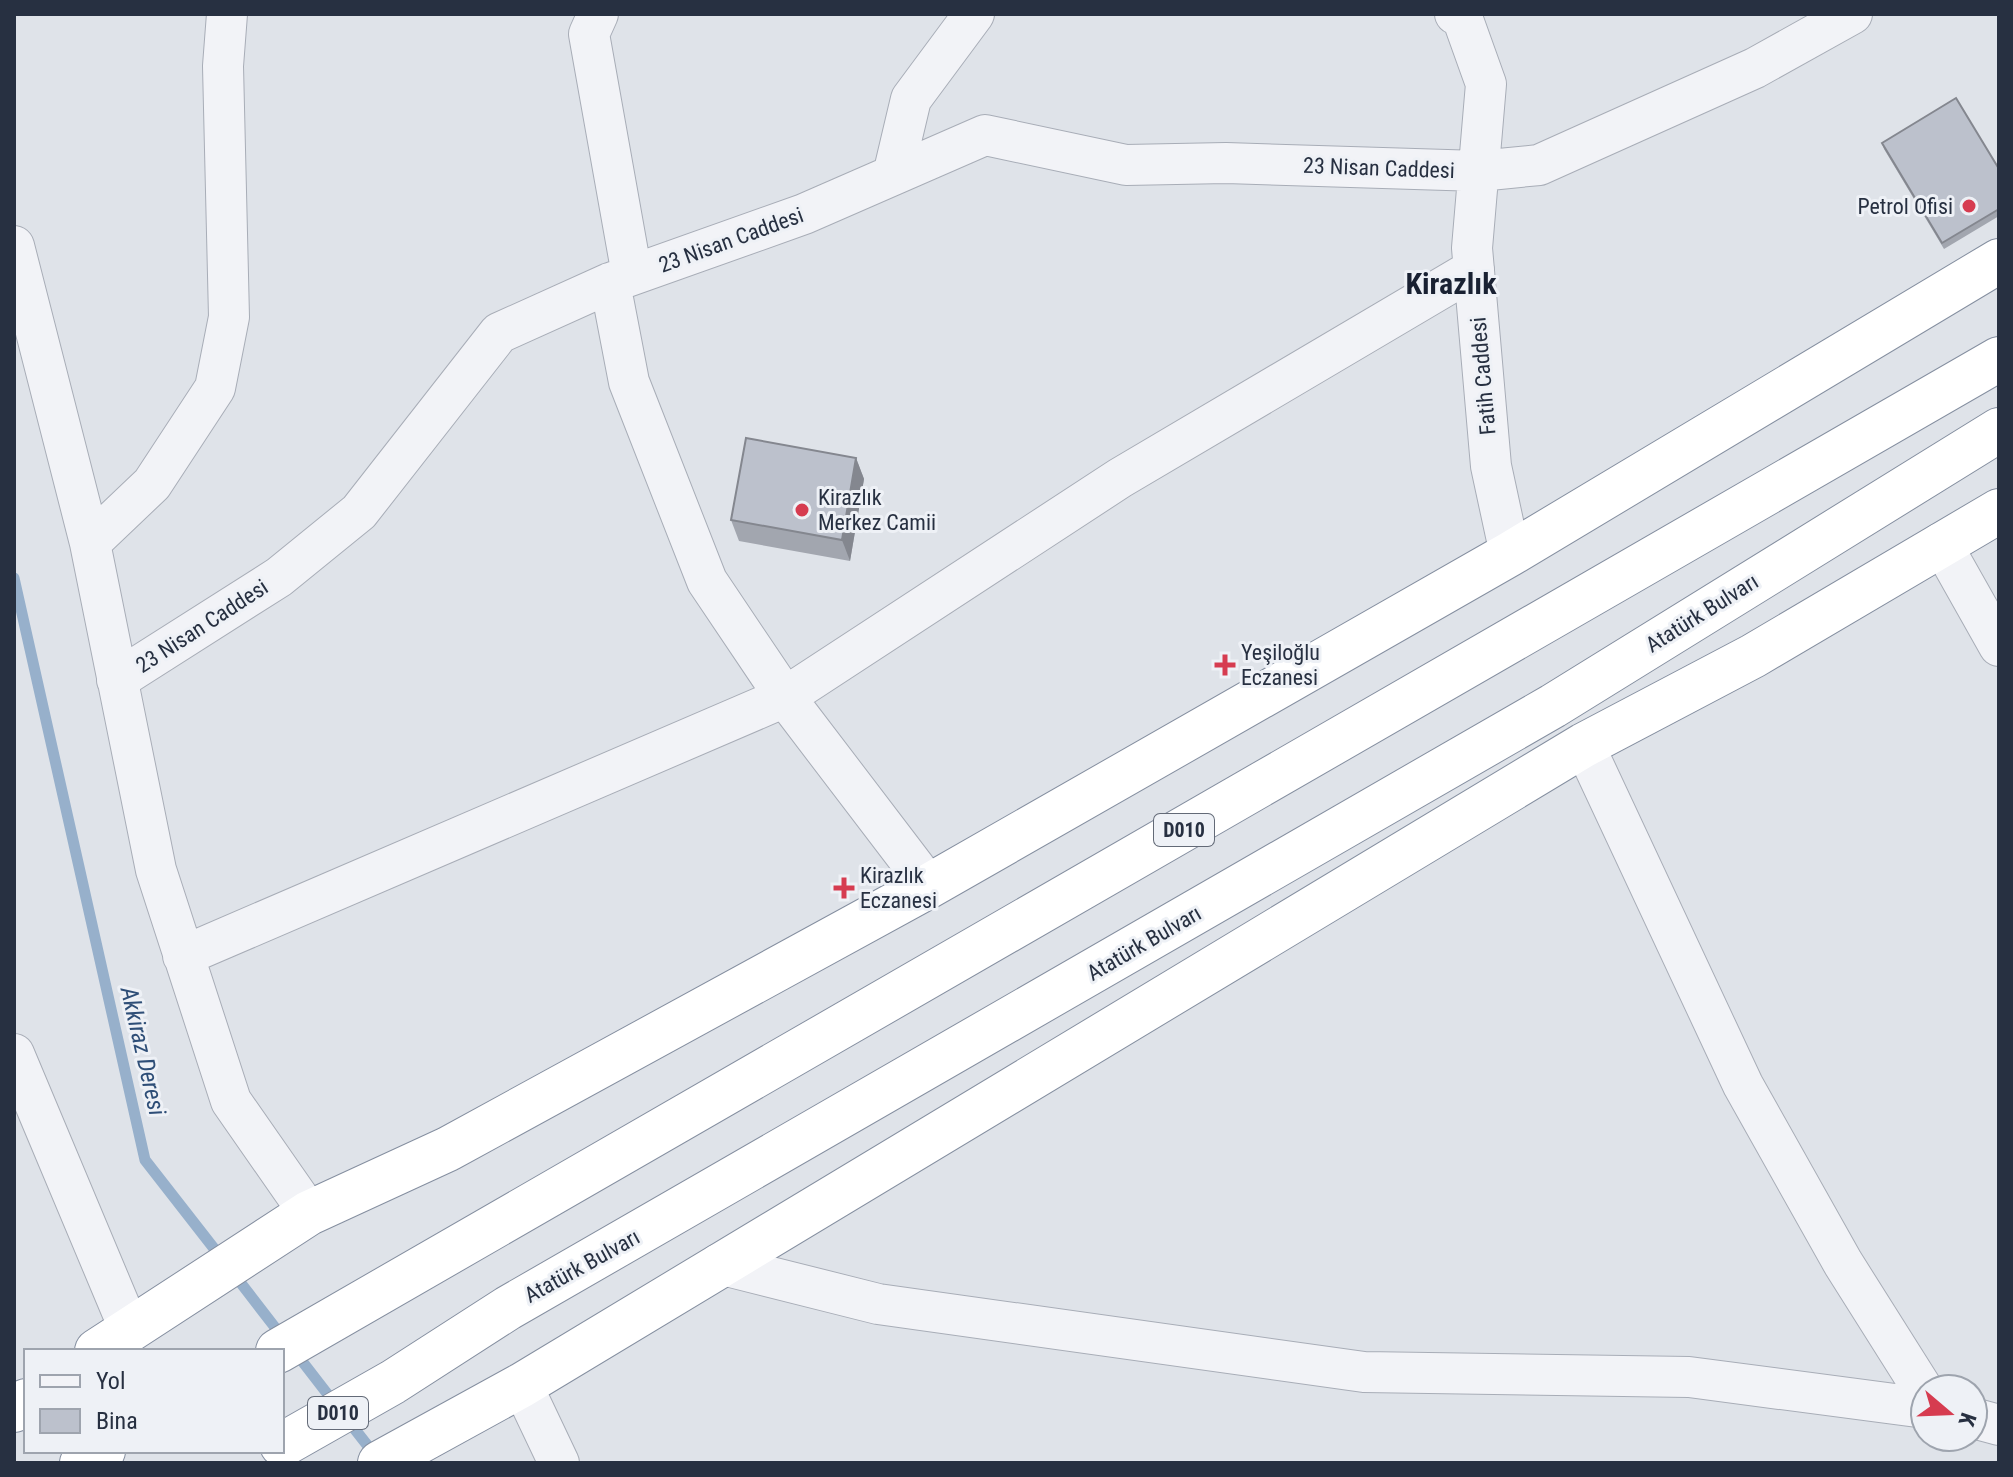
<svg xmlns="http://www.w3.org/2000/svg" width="2013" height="1477" viewBox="0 0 2013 1477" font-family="'Roboto Condensed',sans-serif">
<rect width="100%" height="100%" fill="#dfe3e9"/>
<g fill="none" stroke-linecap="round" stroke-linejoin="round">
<path stroke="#97b0cb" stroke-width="11" d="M14 578 145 1160 223 1260
M233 1273 284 1339
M295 1352 336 1405
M346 1418 375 1455"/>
<defs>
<path id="minor" d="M598 14 589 34 632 275
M1455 14 1462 17 1486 84 1472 248 1491 466 1510 554
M893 175 911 99 974 14
M14 246 90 543 156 870 231 1101 309 1213
M610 283 629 382 707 581 785 697 929 886
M90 543 152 484 215 388 229 317 223 66 227 14
M1941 543 1999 646
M117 680 279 577 359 512 499 333 610 283 804 214 985 135 1126 165 1226 163 1479 171 1539 165 1755 68 1852 14
M1584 745 1743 1085 1843 1263 1925 1393
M183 956 785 697 1120 478 1474 269
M14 1054 129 1328
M719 1264 878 1304 1364 1372 1689 1377 1925 1408
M522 1385 559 1463
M1973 1418 1999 1425"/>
<path id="highway" d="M97 1351 309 1213 448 1149 929 886 1510 554 1999 261
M278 1351 1999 359
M14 1410 26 1401
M282 1445 393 1382 508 1308 1553 706 1999 430
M82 1463 103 1451
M380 1463 522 1385 1584 745 1753 656 1999 511"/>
</defs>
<use href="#minor" stroke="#a8adb7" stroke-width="42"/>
<use href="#highway" stroke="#858fa0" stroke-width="46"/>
<use href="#minor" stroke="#f2f3f7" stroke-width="40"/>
<use href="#highway" stroke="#fff" stroke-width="44"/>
</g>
<path fill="#a2a6af" d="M1882 143 1999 169V216L1944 249 1884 149Z
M856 458 864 479 850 561 739 541 731 520Z"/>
<path fill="#84878f" d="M856 458 864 479 850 561 842 540Z"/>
<path fill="#bcc1cc" stroke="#84878f" stroke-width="2" d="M1956 98 1999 169V209L1942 243 1882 143Z
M746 438 856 458 842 540 731 520Z"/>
<g fill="#d63c50" stroke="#eef1f6" stroke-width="3">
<circle cx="1969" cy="206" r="8"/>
<circle cx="802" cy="510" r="8"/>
<path d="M1221 653h8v8h8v8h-8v8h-8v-8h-8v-8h8z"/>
<path d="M840 876h8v8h8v8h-8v8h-8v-8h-8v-8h8z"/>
</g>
<g text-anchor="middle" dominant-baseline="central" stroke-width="6" stroke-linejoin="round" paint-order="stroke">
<g fill="#eef1f6" stroke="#636a77" stroke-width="2">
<rect x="1154" y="814" width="60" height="32" rx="6"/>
<rect x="308" y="1397" width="60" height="32" rx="6"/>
</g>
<g font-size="20" font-weight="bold" fill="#273041">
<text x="1184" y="830">D010</text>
<text x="338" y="1413">D010</text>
</g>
<g font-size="22" fill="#273041" stroke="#eef1f6">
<text transform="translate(1379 168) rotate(2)">23 Nisan Caddesi</text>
<text transform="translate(731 240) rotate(-20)">23 Nisan Caddesi</text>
<text transform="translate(1483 376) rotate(-95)">Fatih Caddesi</text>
<text transform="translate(1702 613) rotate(-32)">Atatürk Bulvarı</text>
<text transform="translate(202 626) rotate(-33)">23 Nisan Caddesi</text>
<text transform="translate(1144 943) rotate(-30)">Atatürk Bulvarı</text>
<text transform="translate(582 1266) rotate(-29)">Atatürk Bulvarı</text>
</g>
<g font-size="22" fill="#273041" stroke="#eef1f6" text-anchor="start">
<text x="1953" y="206" text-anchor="end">Petrol Ofisi</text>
<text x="818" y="497">Kirazlık<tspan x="818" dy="25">Merkez Camii</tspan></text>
<text x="1241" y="652">Yeşiloğlu<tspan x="1241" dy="25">Eczanesi</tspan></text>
<text x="860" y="875">Kirazlık<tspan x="860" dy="25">Eczanesi</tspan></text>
</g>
<g font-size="24" font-style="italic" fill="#2e4e77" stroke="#eef1f6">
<text transform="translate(143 1051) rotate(77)">Akkiraz Deresi</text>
</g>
<g font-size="30" font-weight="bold" fill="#192132" stroke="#eef1f6">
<text x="1451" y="283">Kirazlık</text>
</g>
</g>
<rect width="2013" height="1477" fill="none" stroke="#273041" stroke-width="32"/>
<rect x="24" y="1349" width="260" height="104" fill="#eef1f6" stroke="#9ea4ae" stroke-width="2"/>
<rect x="40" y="1375" width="40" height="12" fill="#f2f3f7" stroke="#9ea4ae" stroke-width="2"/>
<text x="96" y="1389" font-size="24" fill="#273041">Yol</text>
<rect x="40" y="1409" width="40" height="24" fill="#bcc1cc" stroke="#9ea4ae" stroke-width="2"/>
<text x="96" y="1429" font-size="24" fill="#273041">Bina</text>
<g transform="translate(1949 1413) rotate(109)"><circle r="38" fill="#eef1f6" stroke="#9ea4ae" stroke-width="2"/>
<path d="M0-6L14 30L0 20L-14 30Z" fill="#d63c50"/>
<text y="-12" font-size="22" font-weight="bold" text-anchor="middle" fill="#273041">K</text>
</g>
</svg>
